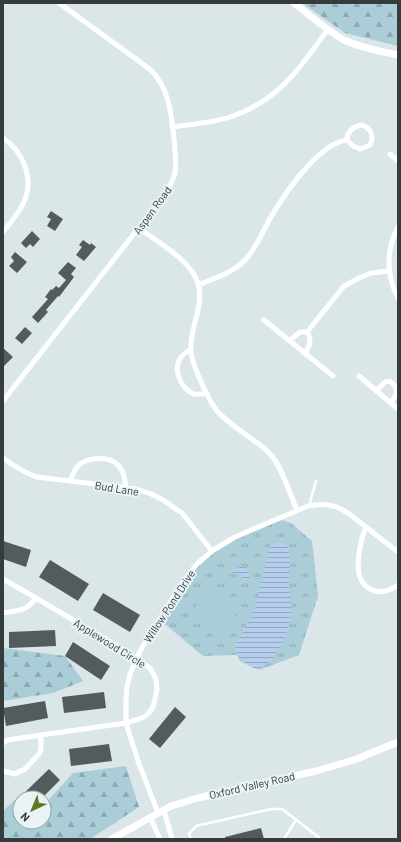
<svg xmlns="http://www.w3.org/2000/svg" width="401" height="842" viewBox="0 0 401 842" font-family="Barlow,sans-serif">
<defs>
<pattern id="grass-tufts" width="24" height="20" patternUnits="userSpaceOnUse"><rect width="24" height="20" fill="#abcdd7"/><path d="M3 7l-1-3M5 7V3M7 7l1-3M15 17l-1-3M17 17v-4M19 17l1-3" fill="none" stroke="#8ca8b0"/></pattern>
<pattern id="forest-firs" width="22" height="20" patternUnits="userSpaceOnUse"><rect width="22" height="20" fill="#abcdd7"/><path d="M5 1l3.5 6h-7zM16 11l3.5 6h-7z" fill="#8ca8b0"/></pattern>
<pattern id="water-rules" width="6" height="5" patternUnits="userSpaceOnUse"><rect width="6" height="5" fill="#b6ceed"/><path d="M0 2.5h6" fill="none" stroke="#95a8c1"/></pattern>
</defs>
<rect width="100%" height="100%" fill="#dbe6e9"/>
<path fill="url(#grass-tufts)" d="M279 519 291 523 312 541 318 596 299 655 259 670 240 661 237 655 203 656 159 619 190 572 222 545Z"/>
<path fill="url(#forest-firs)" d="M302 3H398V46L345 33Z
M3 648 65 656 83 681 53 693 3 701Z
M126 766 139 807 90 839H3V811L15 800 20 804V822H44V805L73 773Z"/>
<path fill="#abcdd7" d="M208 586 240 607 221 637 189 617Z"/>
<path fill="url(#water-rules)" d="M274 543H281L288 547C292 559 290 571 289 584 289 593 292 601 291 609 291 626 283 642 275 656 271 663 263 663 259 670 245 664 238 662 235 646L255 609 270 545Z
M245 566 250 579 243 581 242 575 239 574 234 575 232 569Z"/>
<path fill="#525c5c" d="M51 211 63 219 55 231 47 226 51 219 47 217Z
M32 231 40 239 33 247 30 244 26 248 21 243Z
M83 240 90 245 91 243 96 247 84 261 76 255 82 247 79 245Z
M15 252 27 262 17 273 9 266 14 261 11 257Z
M68 262 76 268 71 274 74 277 59 297 58 296 46 310 48 312 38 323 32 317 48 299 45 297 51 289 52 290 56 286 59 288 66 280 58 273Z
M25 327 32 333 22 344 15 338Z
M3 348 13 357 3 367Z
M3 541 31 550 26 567 3 559Z
M50 560 89 584 78 601 39 577Z
M103 593 140 615 130 632 93 610Z
M55 630 56 646 9 648V632Z
M73 642 110 666 101 680 65 656Z
M104 692 106 708 64 713 62 697Z
M45 701 48 718 6 726 3 708Z
M175 707 186 717 160 748 149 739Z
M109 744 112 761 71 766 69 749Z
M49 769 60 780 42 798H19Z
M261 828 264 839H225V837Z"/>
<g fill="none" stroke-linecap="round" stroke-linejoin="round">
<path stroke="#fff" stroke-width="2.5" d="M309 506 316 481
M191 839 189 834 196 826 271 809H282L321 839
M284 839 296 820"/>
<path stroke="#fff" stroke-width="5" d="M360 125C370 126 375 136 370 145L360 149 353 146 347 140C347 132 353 127 360 125Z
M172 127C192 124 214 123 233 116 279 100 301 67 328 29
M3 138C24 152 35 180 23 204 18 214 10 223 3 232
M390 154 398 161
M398 227C386 249 386 275 398 298
M139 228C156 241 178 253 191 270 212 298 189 322 191 350 191 362 198 374 202 384 206 393 211 403 217 411 232 428 255 438 271 455 282 467 290 495 297 510
M198 285C215 278 233 273 246 259 258 246 264 227 274 212 288 189 320 143 347 140
M264 320 333 376
M307 332 344 286 359 278 371 273 389 271
M289 341 300 332H307C313 340 309 346 305 354
M191 349C187 352 183 354 181 357 172 369 181 389 194 394 198 395 202 394 207 393
M359 376 398 409
M376 391 385 382 390 381 396 387C397 394 395 397 391 403
M3 401 162 198C168 190 172 183 175 173 177 162 175 151 174 139 171 114 170 90 151 70L59 3
M3 458C14 466 24 473 37 477L136 489 151 494 163 500 182 513 212 551
M70 481C72 476 74 471 77 467 86 457 108 455 118 465 124 471 125 480 126 488
M398 552 366 527C362 536 360 545 359 554 357 570 357 585 375 591 383 593 391 590 398 585
M3 579 36 598C25 612 20 610 3 613
M36 598 124 650 150 668 156 679 157 690 153 707 148 714 142 718 126 723 41 735
M3 743 8 740 41 735V750L39 754 25 769 15 774 3 771
M164 810 172 839
M158 813 138 761 126 723V698L127 687 130 674 140 651 180 586 196 565 212 551 235 537 308 506C335 500 346 511 366 527
M150 817 160 839"/>
<path stroke="#fff" stroke-width="7" d="M294 3C310 15 326 30 344 40 361 48 380 51 398 55
M112 839 171 806 198 798 316 771 354 760 398 742"/>
</g>
<g text-anchor="middle" dominant-baseline="central" stroke-width="4" stroke-linejoin="round" paint-order="stroke">
<g font-size="11" fill="#363b3c" stroke="#e8f3f6">
<text transform="translate(152 210) rotate(-54)">Aspen Road</text>
<text transform="translate(117 488) rotate(9)">Bud Lane</text>
<text transform="translate(169 606) rotate(-57)">Willow Pond Drive</text>
<text transform="translate(110 643) rotate(32)">Applewood Circle</text>
<text transform="translate(252 785) rotate(-13)">Oxford Valley Road</text>
</g>
</g>
<rect width="401" height="842" fill="none" stroke="#363b3c" stroke-width="8"/>
<g transform="translate(32 810) rotate(224)"><circle r="19" fill="#e8f3f6" stroke="#a1a9ac"/>
<path d="M0-3L7 15L0 10L-7 15Z" fill="#677522"/>
<text y="-6" font-size="11" font-weight="bold" text-anchor="middle" fill="#363b3c">N</text>
</g>
</svg>
